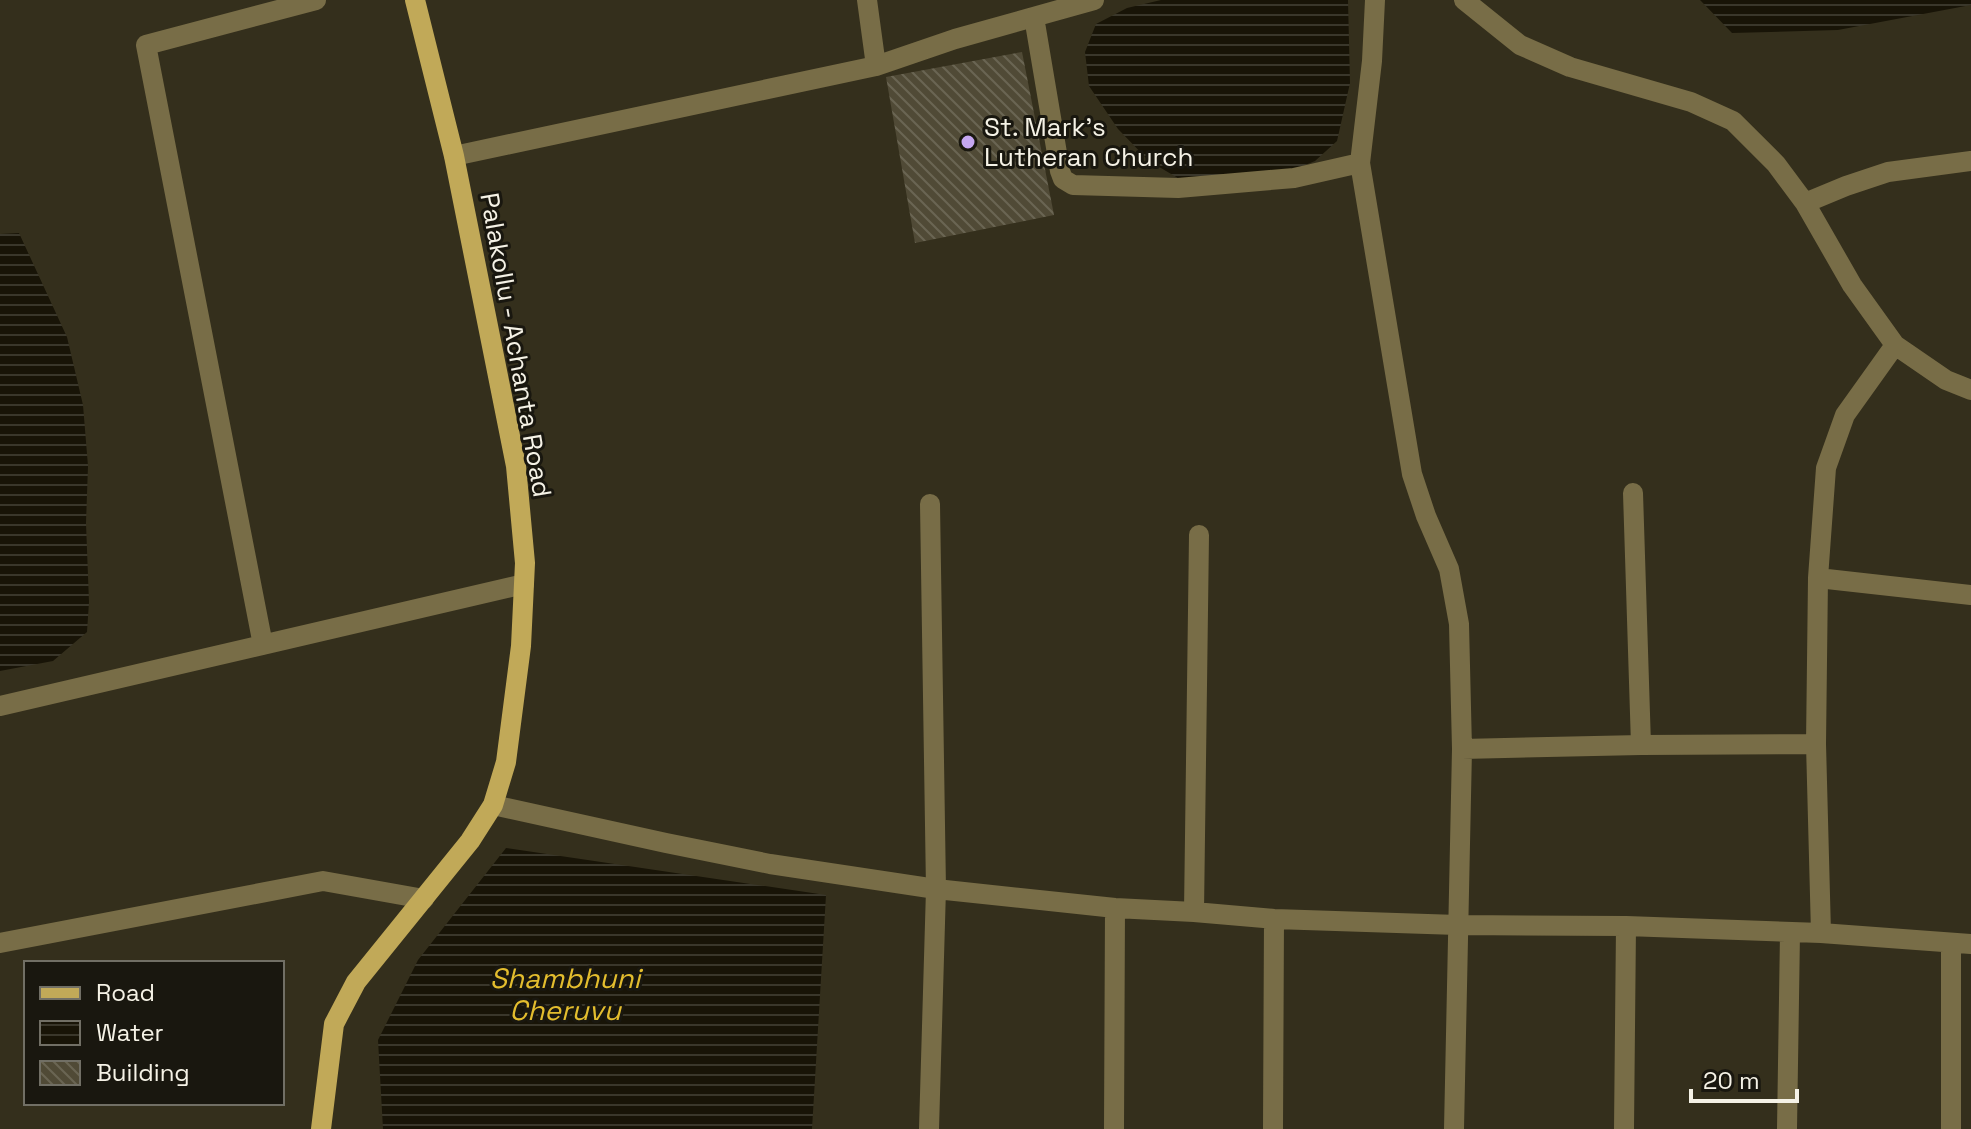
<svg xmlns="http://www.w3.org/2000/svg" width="1971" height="1129" viewBox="0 0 1971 1129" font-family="'Space Grotesk',sans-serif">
<defs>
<pattern id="water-rules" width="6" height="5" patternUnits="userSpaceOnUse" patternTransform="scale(2)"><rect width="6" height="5" fill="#181407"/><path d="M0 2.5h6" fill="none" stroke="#3a372b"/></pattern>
<pattern id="building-back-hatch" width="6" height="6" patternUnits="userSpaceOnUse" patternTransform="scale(2)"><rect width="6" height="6" fill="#504a36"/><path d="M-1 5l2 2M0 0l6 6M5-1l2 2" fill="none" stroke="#6a6553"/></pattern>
</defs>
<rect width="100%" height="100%" fill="#342f1c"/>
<path fill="url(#water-rules)" d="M1161 0H1348L1350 83 1337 141 1315 161 1286 173 1183 181 1149 161 1118 129 1089 86 1085 52 1096 24 1127 8Z
M1700 0H1971V5L1838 30 1732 33Z
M19 233 67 337 83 405 88 466 86 523 89 602 87 632 53 661 0 671V234Z
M506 848 826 895 812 1129H383L378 1040 418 960Z"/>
<path fill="url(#building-back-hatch)" d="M1022 52 1054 215 915 243 886 77Z"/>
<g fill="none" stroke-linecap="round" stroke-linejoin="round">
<path stroke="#786d47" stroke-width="20" d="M867 0 876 66
M1375 0 1372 61 1360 163 1412 474 1426 516 1449 569 1459 624 1462 749 1454 1129
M1464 0 1520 45 1570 67 1691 102 1733 121 1776 164 1805 203 1852 285 1895 345 1946 380 1971 390
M1034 17 1060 171 1063 179 1073 185 1178 188 1294 178 1360 163
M454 156 876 66 955 39 1094 0
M1805 203 1846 186 1888 172 1971 161
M1633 493 1641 745
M1818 578 1971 595
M263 645 146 45 316 0
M0 706 524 584
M1462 749 1641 745 1816 744
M493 805 666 843 770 864 936 889 1115 908 1194 912 1274 919 1458 925 1626 926 1821 933 1971 944
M1194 912 1199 535
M1821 933 1816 744 1818 578 1826 468 1845 415 1895 345
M0 943 323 881 424 899
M1951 943V1129
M929 1129 936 889 930 504
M1114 1129 1115 908
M1273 1129 1274 919
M1624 1129 1626 926
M1787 1129 1790 933"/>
<path stroke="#c1a958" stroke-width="20" d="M321 1129 334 1024 356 982 470 841 493 805 506 762 521 646 525 563 516 466 454 156 415 0"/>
</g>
<circle fill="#c5a7f1" stroke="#19170f" stroke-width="3" cx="968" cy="142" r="8"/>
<g text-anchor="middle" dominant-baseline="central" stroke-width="6" stroke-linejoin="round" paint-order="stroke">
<g font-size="26" fill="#f5f2e6" stroke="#19170f" text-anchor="start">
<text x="984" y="127">St. Mark's<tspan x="984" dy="30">Lutheran Church</tspan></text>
</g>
<g font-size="26" fill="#f5f2e6" stroke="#19170f">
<text transform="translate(516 345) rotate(80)">Palakollu - Achanta Road</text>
</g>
<g font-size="28" font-style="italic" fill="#e3bd2e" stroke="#19170f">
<text x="565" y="978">Shambhuni<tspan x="565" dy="32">Cheruvu</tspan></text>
</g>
</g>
<rect x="24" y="961" width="260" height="144" fill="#19170f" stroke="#716f65" stroke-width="2"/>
<rect x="40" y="987" width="40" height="12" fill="#c1a958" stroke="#716f65" stroke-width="2"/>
<text x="96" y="1001" font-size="24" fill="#f5f2e6">Road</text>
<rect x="40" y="1021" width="40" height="24" fill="url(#water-rules)" stroke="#716f65" stroke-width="2"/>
<text x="96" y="1041" font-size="24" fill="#f5f2e6">Water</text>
<rect x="40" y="1061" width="40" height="24" fill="url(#building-back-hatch)" stroke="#716f65" stroke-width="2"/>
<text x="96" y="1081" font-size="24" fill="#f5f2e6">Building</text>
<path d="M1691 1089v12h106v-12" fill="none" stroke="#f5f2e6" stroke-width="4"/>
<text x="1703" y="1089" font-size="24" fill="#f5f2e6" stroke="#19170f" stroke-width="6" paint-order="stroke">20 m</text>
</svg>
